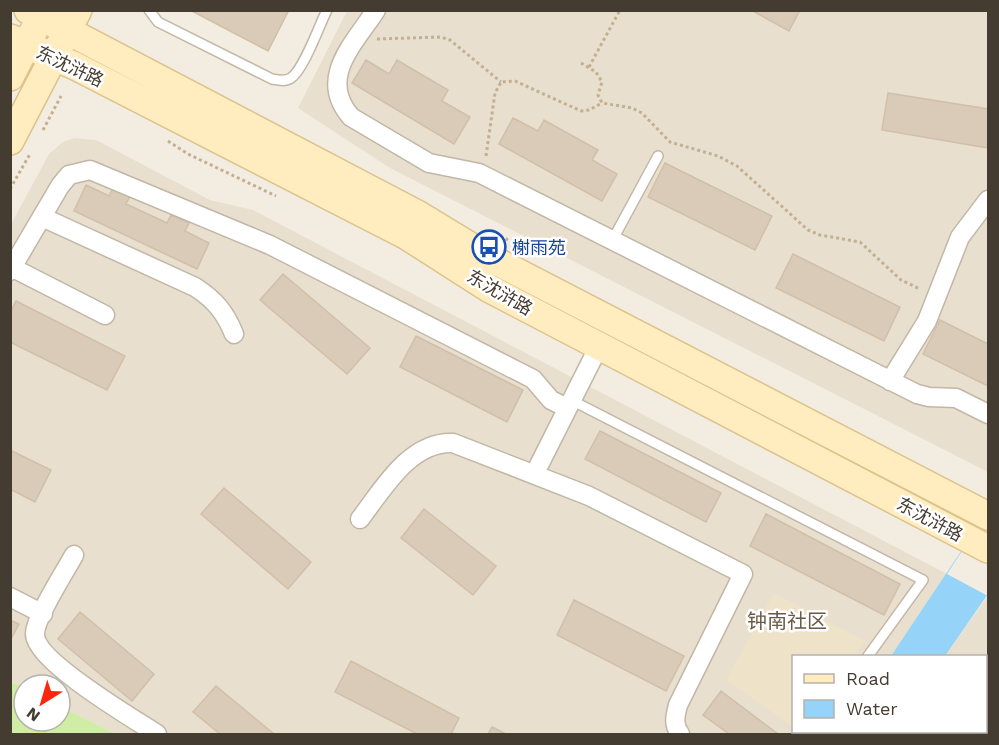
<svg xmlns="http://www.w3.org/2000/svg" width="999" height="745" viewBox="0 0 999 745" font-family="'Work Sans','Noto Sans SC',sans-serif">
<rect width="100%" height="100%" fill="#f3ede1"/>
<path fill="#e8dfce" d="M347 11H988V472L390 168 298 108Z
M74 138 96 140 210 200 253 210 947 574 891 656H794V732H840L838 734H115L60 706V685H24V688L11 681 10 226 49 154 63 142Z
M988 596V734H891L893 732H986V656H945Z"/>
<path fill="#eee2c9" d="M774 593 865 641 854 656H794L793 727 726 680Z"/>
<path fill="#cfeda4" d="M10 681 24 688V721H60V706L115 734H11Z"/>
<path fill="#95d4f8" d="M988 511V594L945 656H891Z"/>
<path fill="#f3ede1" d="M988 511V596L947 574Z"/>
<path fill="#d9cbb8" stroke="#d1bfa8" stroke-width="1.5" d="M190 10H289L268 51Z
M751 10H800L789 31Z
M366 60 389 74 397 60 448 90 442 101 470 117 454 144 352 83Z
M888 93 988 109V148L882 130Z
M513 118 538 131 544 120 598 150 592 160 617 174 602 201 499 144Z
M665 163 772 216 755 250 648 197Z
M86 185 109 196 113 188 130 196 126 204 167 223 171 215 189 223 185 231 209 243 197 269 74 211Z
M793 254 900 307 884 341 776 288Z
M283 274 370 348 347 374 260 300Z
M16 301 125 356 107 390 10 342V313Z
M940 320 988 344V386L923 354Z
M416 336 523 390 507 422 400 367Z
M600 431 721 493 706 522 585 459Z
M10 450 51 470 35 502 10 489Z
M224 488 311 562 288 589 201 514Z
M424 509 496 566 473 595 401 538Z
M766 514 900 584 884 615 750 546Z
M574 600 684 656 666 691 557 635Z
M80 612 154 674 132 701 58 639Z
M10 620 19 624 10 641Z
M986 656 988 657V695L986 694Z
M351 661 459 718 451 734H417L335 692Z
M216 686 274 734H220L193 712Z
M721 691 778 734H729L703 715Z
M492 727 506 734H488Z"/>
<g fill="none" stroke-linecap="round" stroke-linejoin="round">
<defs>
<path id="service" d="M149 10 158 22 272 79C278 80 285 82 291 78 304 69 319 26 327 10
M612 241 658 156
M571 400 923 580 868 656
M813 734 815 732"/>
<path id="minor" d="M376 10C354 44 317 78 351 117L429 163 479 173 917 394 929 397 956 398 988 414
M42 217 195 287C215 300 225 312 234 334
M13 268 105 315
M10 271 60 186 69 175 90 170 270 245 533 379 551 400 567 408
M890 381 927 321 960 237 988 200
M535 473 599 346
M360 519C383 489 410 441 453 443L589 496 743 574 678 705C675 717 673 724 680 734
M74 555C65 572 36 616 35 633 33 660 134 719 157 734
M10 597 43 614"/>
<path id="secondary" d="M28 10 419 215 488 257 988 516
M10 38 75 66 407 236 490 289 988 549
M10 77 34 30
M10 141 78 10"/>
</defs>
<use href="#service" stroke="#c2b7a6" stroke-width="12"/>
<use href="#minor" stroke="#c2b7a6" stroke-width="21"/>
<use href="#secondary" stroke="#dbc38d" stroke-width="30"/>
<path stroke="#c3b092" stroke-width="3" stroke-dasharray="3 3" stroke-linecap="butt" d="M377 39 441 37 450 40 501 82
M581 63 596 72 602 82 598 95 602 103 632 108 642 113 670 142 718 156 737 166 808 230 820 235 860 242 901 280 920 289
M589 67 620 10
M43 130 61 96
M168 141 188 154 276 196
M486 156 495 93 501 82 515 81 581 111 589 110 602 103
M10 189 30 154
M495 233 508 240"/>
<use href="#service" stroke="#fff" stroke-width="9"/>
<use href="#minor" stroke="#fff" stroke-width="18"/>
<use href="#secondary" stroke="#ffedbf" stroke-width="27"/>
</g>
<defs>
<symbol id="bus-ring" viewBox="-11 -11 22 22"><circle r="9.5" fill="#fff" stroke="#1a4fb4" stroke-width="1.5"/><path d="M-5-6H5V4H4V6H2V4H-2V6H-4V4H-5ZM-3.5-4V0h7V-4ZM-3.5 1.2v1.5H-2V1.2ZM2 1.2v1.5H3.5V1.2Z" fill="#1a4fb4"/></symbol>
</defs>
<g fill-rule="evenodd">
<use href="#bus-ring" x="470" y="228" width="38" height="38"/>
</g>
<g text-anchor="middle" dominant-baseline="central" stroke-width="5" stroke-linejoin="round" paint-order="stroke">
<g font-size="18" fill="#453c31" stroke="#fff">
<text transform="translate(70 66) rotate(25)">东沈浒路</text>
<text transform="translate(500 292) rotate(30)">东沈浒路</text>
<text transform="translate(930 519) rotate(28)">东沈浒路</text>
</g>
<g font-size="18" fill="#164399" stroke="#fff" text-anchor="start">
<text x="512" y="247">榭雨苑</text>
</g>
<g font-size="20" fill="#695a47" stroke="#fff">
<text x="787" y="621">钟南社区</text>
</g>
</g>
<rect width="999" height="745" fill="none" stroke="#453c31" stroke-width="24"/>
<rect x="792" y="655" width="195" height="78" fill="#ffffff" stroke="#b5b1ad" stroke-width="1.5"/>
<rect x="804" y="674" width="30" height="9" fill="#ffedbf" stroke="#b5b1ad" stroke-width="1.5"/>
<text x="846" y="685" font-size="18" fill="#453c31">Road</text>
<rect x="804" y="700" width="30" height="18" fill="#95d4f8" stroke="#b5b1ad" stroke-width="1.5"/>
<text x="846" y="715" font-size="18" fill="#453c31">Water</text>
<g transform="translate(42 703) rotate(217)"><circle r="28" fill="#ffffff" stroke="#b5b1ad" stroke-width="1.5"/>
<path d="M0-4.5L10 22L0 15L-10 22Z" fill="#ff260c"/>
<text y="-9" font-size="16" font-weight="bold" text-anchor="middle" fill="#453c31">N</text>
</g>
</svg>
